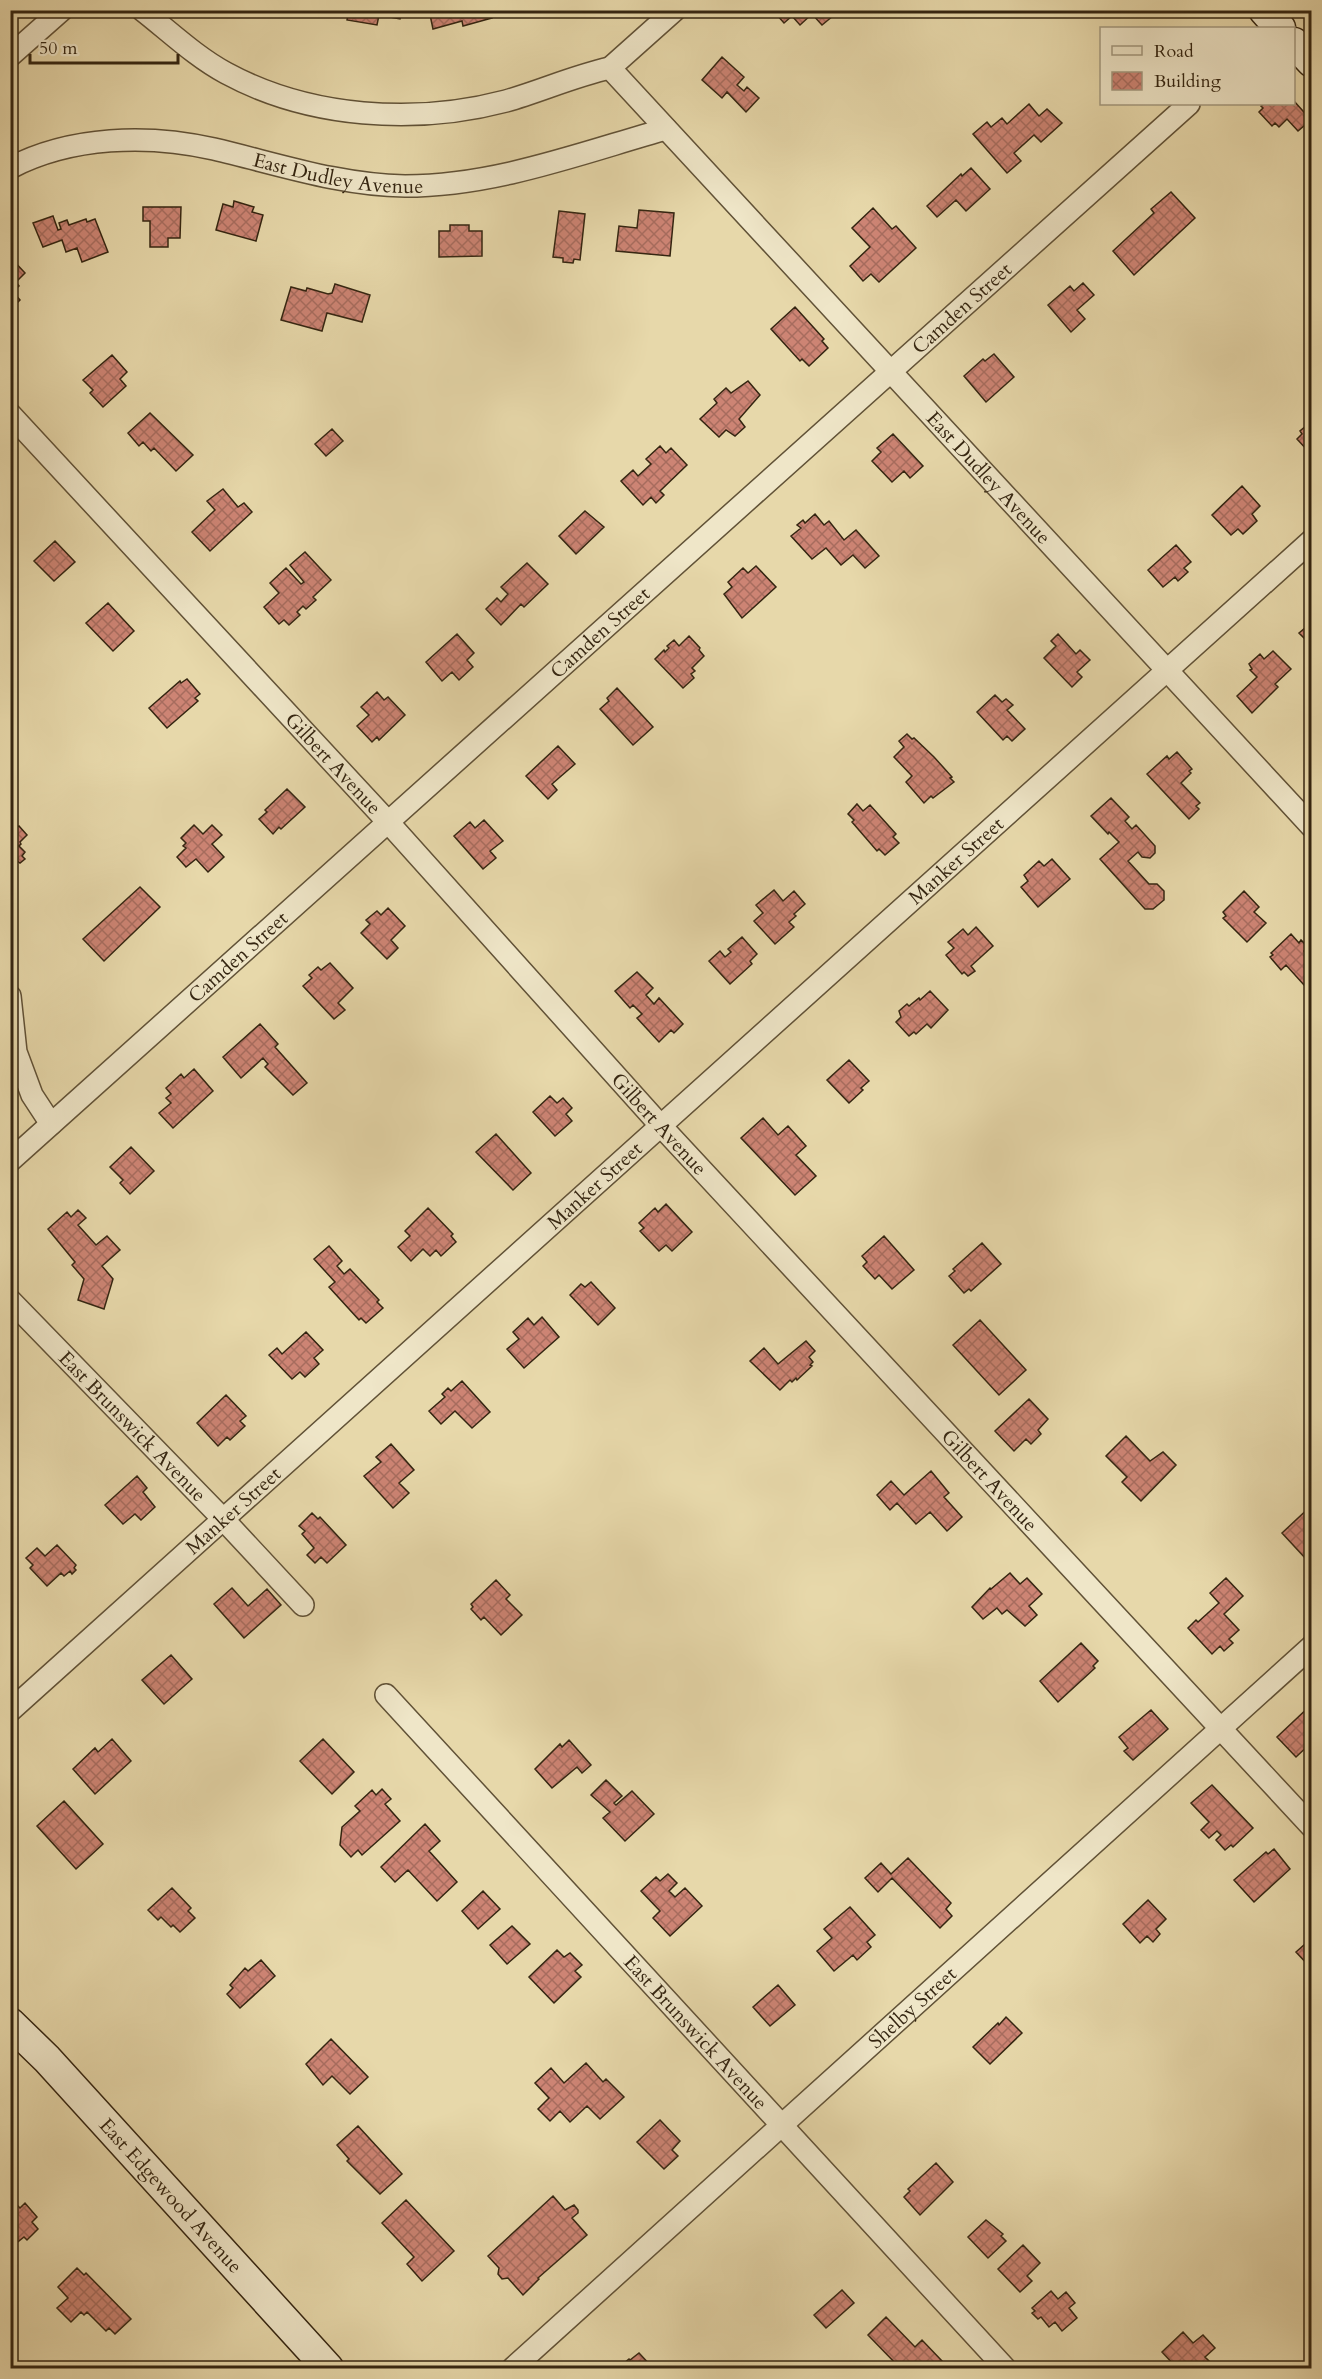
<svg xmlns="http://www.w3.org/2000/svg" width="1322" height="2379" viewBox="0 0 1322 2379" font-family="Cardo,serif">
<defs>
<pattern id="building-cross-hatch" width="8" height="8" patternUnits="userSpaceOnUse" patternTransform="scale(1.5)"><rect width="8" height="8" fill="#cd8474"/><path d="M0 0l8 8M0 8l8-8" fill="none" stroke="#a76c5e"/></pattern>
</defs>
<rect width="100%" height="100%" fill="#e7d8aa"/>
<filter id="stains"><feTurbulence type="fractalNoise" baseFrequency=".00333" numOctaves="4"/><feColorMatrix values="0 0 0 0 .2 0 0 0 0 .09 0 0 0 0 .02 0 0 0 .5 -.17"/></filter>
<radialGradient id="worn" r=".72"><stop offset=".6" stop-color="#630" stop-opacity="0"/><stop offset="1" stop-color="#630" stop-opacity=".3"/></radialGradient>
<path fill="url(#building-cross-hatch)" stroke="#342511" stroke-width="1.5" d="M349 10H402L400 19 379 15 377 25 347 20Z
M429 10H496L490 12 492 18 463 26 462 21 433 29Z
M779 10H828L833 16 822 25 812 14 800 25 792 16 784 23 776 14Z
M722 57 744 77 737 85 744 91 747 87 759 98 746 112 727 92 722 98 702 80Z
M1294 101 1311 120 1298 131 1287 119 1279 127 1275 123 1272 126 1259 112 1263 108 1261 106 1264 104H1294Z
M1029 104 1039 116 1047 109 1062 123 1041 142 1034 135 1014 153 1021 161 1007 173 973 134 987 122 991 127 1002 118 1007 124Z
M971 168 990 189 966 211 956 200 937 217 927 206 961 174 962 176Z
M1171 192 1195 218 1134 275 1113 251 1154 213 1151 209Z
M234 201 254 207 252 212 263 215 256 241 216 230 223 204 233 207Z
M143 207H181L180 238H168V247H150V221H143Z
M873 208 892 229 896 226 916 248 879 282 871 274 863 281 850 266 870 247 852 228Z
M639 210 674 213 670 256 616 251 619 226 637 228Z
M559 211 585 214 580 260 574 259 573 263 563 262V258L553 257Z
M53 216 58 230 61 229 59 223 67 220 69 225 86 219 87 222 95 219 108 252 82 262 77 248 66 252 62 240 43 247 33 223Z
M450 225H469V231H482V256L439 257V231H450Z
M11 258 25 273 16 282 19 286 13 292 20 300 12 308Z
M1083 283 1094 295 1077 310 1085 319 1071 332 1048 305 1070 286 1074 291Z
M335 284 370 295 362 322 327 313 322 331 281 320 291 287 306 291 307 288 328 294 332 293Z
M795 307 824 339 822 341 828 348 809 366 802 359 800 361 771 329Z
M994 354 1014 377 986 402 964 376 983 359 985 361Z
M112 355 127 372 120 379 126 386 103 407 90 393 93 390 83 380Z
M748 381 760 395 739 419 745 427 735 436 726 430 719 437 700 419 717 403 714 399 726 388 731 393Z
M150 413 193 455 176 471 154 448 151 451 143 442 139 446 128 433Z
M1312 421V447L1308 451 1297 439 1302 434 1300 431Z
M332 429 343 441 326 456 315 444Z
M893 434 923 466 910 478 904 471 892 482 872 461 881 452 877 448Z
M660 446 666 453 671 448 687 465 660 491 664 495 656 503 651 497 643 505 621 481 633 470 638 476 651 464 646 459Z
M1242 486 1260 506 1252 514 1257 521 1243 534 1238 529 1231 535 1212 515Z
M223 489 238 507 244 503 252 512 210 551 192 532 215 510 207 501Z
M585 511 604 527 576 554 559 536Z
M815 514 824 525 829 521 844 540 856 530 879 556 865 568 853 555 841 565 826 548 812 559 791 536 801 528 797 525 803 520 805 523Z
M55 541 75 562 54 581 34 561Z
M1176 545 1191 562 1184 568 1188 572 1178 581 1175 577 1163 587 1148 570Z
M305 552 331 580 313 597 316 600 306 609 303 606 297 612 300 615 289 625 284 620 279 624 264 607 279 593 270 583 286 568 301 584 304 582 290 565Z
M527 563 548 584 524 607 521 604 501 625 486 609 497 598 501 602 508 594 501 587Z
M756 566 776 587 742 618 724 594 732 587 728 582 743 568 748 573Z
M108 603 134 631 113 651 86 623Z
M1312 622V646L1299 633Z
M457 634 474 653 467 660 473 667 459 680 452 672 442 681 426 662Z
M1058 634 1076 654 1080 650 1090 660 1077 672 1082 677 1072 687 1044 658 1056 646 1051 641Z
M689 636 700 648 699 650 704 656 692 668 695 671 691 674 694 678 683 688 655 659 664 650 665 652 669 648 667 646 674 640 679 646Z
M1273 651 1291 669 1275 684 1278 687 1252 713 1237 696 1257 677 1250 670 1252 669 1249 664 1260 654 1264 659Z
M187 679 200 694 195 698 198 701 167 728 149 708 180 681 181 683Z
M617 688 653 727 633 745 600 709 609 701 607 698Z
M377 692 384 700 388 697 405 715 379 740 377 737 372 742 357 726 369 715 361 707Z
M995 695 1002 702 1006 699 1013 705 1007 710 1025 729 1012 741 1007 736 1003 740 977 712Z
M907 734 912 739 914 738 934 757 952 777 950 778 954 782 933 798 931 796 924 803 906 782 912 776 894 757 904 747 899 741Z
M558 746 575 764 552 784 557 790 548 799 526 776Z
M1177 752 1192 769 1189 771 1191 773 1181 783 1200 803 1196 806 1199 809 1189 819 1147 774 1167 756 1169 759Z
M287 789 305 807 281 829 279 827 273 834 259 819 267 812 265 810Z
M1111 798 1129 817 1125 821 1132 829 1136 825 1155 846V853L1150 858 1142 857 1138 852 1128 861 1149 884H1157L1164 891V900L1153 909H1145L1100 859 1119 842 1109 832 1108 834 1091 816Z
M857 804 863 811 870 805 896 834 893 837 899 843 885 855 879 849 877 851 852 822 854 820 848 814Z
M484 820 503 841 490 851 496 858 483 869 454 836 470 822 475 828Z
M194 825 203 834 212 825 222 835 212 844 224 857 208 872 196 859 186 867 177 857 186 848 183 846 186 843 181 838Z
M19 826 27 835 20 842 21 844 19 846 25 852 22 856 25 859 20 863 17 861 11 867 10 832Z
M1052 859 1070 879 1038 907 1021 887 1028 881 1024 875 1039 861 1044 866Z
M140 887 160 907 104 961 83 939Z
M774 890 783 901 794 891 805 904 794 914 796 916 789 922 794 927 775 944 754 921 763 913 756 905Z
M1244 891 1259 907 1254 912 1266 923 1247 942 1223 918 1226 916 1223 912Z
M388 908 405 926 391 940 398 948 387 959 361 933 370 924 366 920 377 911 381 915Z
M976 927 993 946 971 966 975 971 968 976 964 972 962 974 946 955 954 948 948 942 963 929 968 935Z
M1291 934 1299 943 1301 940 1308 947 1304 951 1308 955 1312 953V978L1304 985 1286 965 1281 970 1270 957 1273 955 1271 953Z
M742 937 757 954 750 961 752 964 730 984 709 961 720 951 725 957 731 952 728 949Z
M330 963 353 988 338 1003 345 1010 334 1019 303 986 312 978 309 975 318 967 321 970Z
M637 972 653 988 646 995 654 1004 659 998 683 1024 674 1033 671 1030 659 1042 637 1018 642 1014 633 1005 630 1008 615 991Z
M930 991 948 1010 931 1028 927 1024 916 1034 914 1032 909 1036 896 1022 901 1017 899 1011 907 1004 909 1006 919 998 920 1000Z
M260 1024 278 1044 275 1047 307 1083 293 1095 265 1067 268 1064 263 1058 241 1078 223 1057Z
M849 1060 869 1081 861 1088 863 1090 849 1103 827 1080Z
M194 1069 213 1091 173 1128 159 1113 171 1103 166 1098 171 1094 166 1088 181 1074 184 1078Z
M550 1096 557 1103 563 1098 572 1108 566 1114 572 1121 555 1136 533 1112Z
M763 1118 778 1135 788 1126 806 1146 796 1155 816 1176 795 1195 741 1138Z
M496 1134 531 1173 513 1190 476 1152Z
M131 1147 154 1171 130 1194 120 1183 123 1180 110 1167Z
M666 1204 692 1232 672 1251 666 1245 659 1251 640 1231 644 1228 639 1223 655 1208 658 1212Z
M428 1208 453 1234 451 1236 456 1242 441 1256 436 1250 430 1256 423 1249 411 1261 398 1247 410 1236 405 1231Z
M78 1210 86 1218 78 1225 96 1245 107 1236 120 1250 102 1266 113 1279 104 1309 78 1300 84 1279 72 1265 75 1262 48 1229 67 1212 71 1217Z
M884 1236 914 1270 892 1289 879 1275 875 1279 863 1266 867 1262 862 1256Z
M982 1243 1001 1264 971 1291 969 1289 964 1293 949 1276 955 1271 953 1269Z
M329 1246 342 1261 337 1266 344 1274 350 1269 379 1300 377 1302 383 1308 366 1323 361 1318 359 1320 329 1287 335 1282 314 1259Z
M591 1282 615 1308 598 1325 570 1295 581 1284 585 1287Z
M542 1317 559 1337 524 1368 507 1349 519 1339 513 1332 528 1318 534 1325Z
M980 1320 1026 1370 999 1395 953 1345Z
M306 1332 323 1350 314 1358 319 1364 305 1377 300 1372 292 1379 269 1355 277 1348 282 1354Z
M806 1341 815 1351 809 1357 813 1362 810 1365 812 1366 797 1380 796 1378 792 1382 790 1380 780 1390 750 1361 764 1348 778 1364Z
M462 1381 490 1412 472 1428 455 1411 441 1424 429 1411 445 1397 442 1394 448 1388 451 1391Z
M226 1395 246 1416 240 1421 245 1426 230 1440 227 1437 218 1446 197 1423Z
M1029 1399 1048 1419 1038 1430 1041 1434 1031 1444 1026 1439 1014 1451 995 1431Z
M1126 1436 1150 1461 1163 1452 1176 1465 1141 1501 1122 1482 1127 1477 1106 1456Z
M391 1444 414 1470 399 1483 409 1493 393 1508 364 1476 381 1462 376 1457Z
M931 1471 949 1493 944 1497 962 1517 947 1531 930 1512 916 1524 897 1503 890 1510 877 1495 891 1481 904 1495Z
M137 1476 147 1488 143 1492 155 1507 141 1520 135 1514 123 1524 105 1505Z
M1312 1505V1551L1305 1558 1282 1533Z
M312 1513 318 1519 320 1517 346 1545 327 1563 321 1557 315 1563 307 1555 314 1548 302 1534 305 1531 299 1526Z
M57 1545 76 1565 74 1568 76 1570 72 1574 70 1571 64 1576 61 1573 47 1586 30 1568 33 1565 26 1558 37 1548 45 1556Z
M1010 1573 1020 1584 1027 1578 1042 1594 1029 1606 1037 1615 1025 1626 1007 1610 1002 1614 997 1608 983 1619 972 1607 990 1588 991 1589Z
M1226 1578 1243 1596 1224 1614 1239 1630 1229 1639 1233 1643 1224 1651 1220 1646 1212 1654 1188 1628 1196 1620 1198 1622 1219 1603 1210 1593Z
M496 1580 510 1595 506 1599 522 1615 501 1635 484 1617 481 1620 471 1609 473 1607 471 1604Z
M232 1588 248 1606 267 1589 281 1605 244 1638 214 1604Z
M1081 1643 1098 1661 1093 1666 1095 1668 1058 1702 1040 1681Z
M171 1655 192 1679 164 1704 142 1680Z
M1311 1705 1312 1742 1296 1757 1277 1737Z
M1151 1710 1168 1729 1133 1760 1124 1751 1128 1748 1119 1737Z
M112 1739 131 1761 95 1794 73 1769 95 1748 98 1752Z
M323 1739 354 1772 332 1794 300 1761Z
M569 1740 591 1765 582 1773 577 1767 552 1788 535 1769 560 1744 562 1747Z
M606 1780 622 1796 614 1803 616 1805 632 1791 654 1814 625 1841 603 1818 610 1812 591 1795Z
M1212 1785 1253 1828 1233 1847 1231 1845 1225 1850 1216 1840 1221 1835 1217 1831 1209 1838 1201 1830 1209 1822 1191 1803Z
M382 1789 391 1799 385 1804 400 1821 362 1855 358 1850 351 1857 340 1845 342 1827 360 1811 355 1806 372 1790 376 1795Z
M64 1801 103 1844 76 1869 37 1826Z
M425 1824 440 1841 429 1851 457 1882 437 1901 408 1870 395 1882 381 1867Z
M1274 1849 1290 1869 1254 1902 1234 1880 1266 1852 1268 1854Z
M908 1858 951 1903 946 1909 952 1916 940 1928 892 1878 878 1892 865 1878 881 1863 891 1874Z
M668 1874 677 1883 669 1891 675 1897 685 1888 702 1906 670 1936 653 1918 660 1911 641 1891 656 1877 660 1881Z
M172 1888 191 1908 188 1911 195 1918 180 1932 173 1925 171 1927 161 1917 158 1920 148 1910Z
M483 1891 500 1909 478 1929 462 1911Z
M1148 1900 1166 1919 1156 1929 1160 1934 1153 1942 1147 1936 1140 1943 1123 1924Z
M850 1907 875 1935 867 1942 871 1947 857 1960 853 1955 834 1971 817 1951 832 1938 824 1929Z
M512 1926 530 1944 507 1964 490 1945Z
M1312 1938V1969L1296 1952Z
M557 1950 564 1957 570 1953 582 1965 575 1971 581 1977 554 2003 529 1977Z
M261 1960 275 1976 240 2008 227 1994 233 1988 230 1985 245 1968 248 1971Z
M778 1985 795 2005 770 2026 753 2007Z
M1006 2017 1022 2033 990 2064 973 2047 998 2023 999 2025Z
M331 2039 368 2077 350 2094 332 2076 323 2085 306 2064Z
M586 2063 603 2082 606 2079 624 2097 600 2119 587 2106 570 2122 560 2111 550 2121 538 2109 549 2098 535 2083 551 2068 564 2083Z
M660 2120 680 2141 672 2150 678 2156 664 2169 637 2142Z
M358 2126 402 2174 380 2194 347 2161 349 2159 337 2145Z
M936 2163 953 2182 920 2215 904 2197 910 2191 908 2189Z
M553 2196 565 2210 574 2205 578 2210V2213L572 2218 587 2235 538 2278 539 2279 523 2295 508 2278 502 2279 498 2274 499 2268 488 2256Z
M10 2198 20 2208 25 2203 37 2217 32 2222 38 2229 27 2240 24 2237 14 2245 10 2241Z
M406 2200 454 2251 422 2281 407 2264 414 2257 382 2223Z
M986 2220 1003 2234 1001 2236 1006 2241 988 2258 968 2237Z
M1023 2245 1040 2263 1027 2276 1032 2281 1020 2292 998 2269Z
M77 2268 84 2275 86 2273 131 2319 115 2334 109 2328 106 2331 87 2312 84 2315 81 2312 71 2322 57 2308 68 2298 58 2287Z
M842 2290 854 2303 826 2328 814 2315Z
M1051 2291 1058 2299 1066 2292 1075 2303 1069 2308 1077 2318 1062 2331 1055 2322 1049 2327 1041 2317 1038 2319 1032 2313 1035 2311 1032 2308Z
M886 2317 915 2347 922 2340 942 2361 934 2368H900L868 2335Z
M1183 2332 1193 2343 1203 2335 1215 2348 1205 2357 1216 2368H1177L1162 2352Z
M639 2353 653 2368H618L629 2359 630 2360Z"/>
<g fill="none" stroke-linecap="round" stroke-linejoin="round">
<defs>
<g id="street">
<path id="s1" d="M142 10C169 31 196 57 226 73 309 118 415 125 506 101 541 91 574 76 610 68L1312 827"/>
<path d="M10 56 62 10"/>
<path d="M610 68 675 10"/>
<path id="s2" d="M10 168C71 136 148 134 214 149 278 164 339 185 405 186 495 186 581 153 666 129"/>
<path id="s3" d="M10 414 388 822 660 1125 1312 1827"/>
<path d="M10 996 16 1052 32 1095 51 1124"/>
<path id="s4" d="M10 1161 1189 104"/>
<path id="s5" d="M10 1300 224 1520 303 1605"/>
<path id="s6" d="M386 1695 1005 2368"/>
<path id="s7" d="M10 1711 1312 540"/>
<path id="s8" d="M513 2368 1312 1646"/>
</g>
<g id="secondary">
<path d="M1264 10 1280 28"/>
<path d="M1294 43 1312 62"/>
<path id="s9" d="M10 2023 47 2059 328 2368"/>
</g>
</defs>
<use href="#street" stroke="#615237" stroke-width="24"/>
<use href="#secondary" stroke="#342511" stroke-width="33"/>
<use href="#street" stroke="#efe6c8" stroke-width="21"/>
<use href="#secondary" stroke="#efe6c8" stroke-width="30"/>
</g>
<g text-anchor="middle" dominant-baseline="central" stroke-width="4.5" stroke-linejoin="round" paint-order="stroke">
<g font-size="20" fill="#342511" stroke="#efe6c8">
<text stroke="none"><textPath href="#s2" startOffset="336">East Dudley Avenue</textPath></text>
<text stroke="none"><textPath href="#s4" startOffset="1278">Camden Street</textPath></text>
<text stroke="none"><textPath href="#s1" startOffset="1060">East Dudley Avenue</textPath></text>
<text stroke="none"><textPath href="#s4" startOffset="792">Camden Street</textPath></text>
<text stroke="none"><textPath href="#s3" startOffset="476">Gilbert Avenue</textPath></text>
<text stroke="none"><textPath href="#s7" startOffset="1272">Manker Street</textPath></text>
<text stroke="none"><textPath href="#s4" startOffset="306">Camden Street</textPath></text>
<text stroke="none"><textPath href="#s3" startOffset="962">Gilbert Avenue</textPath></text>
<text stroke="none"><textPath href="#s7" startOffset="786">Manker Street</textPath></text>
<text stroke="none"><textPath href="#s5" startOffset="176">East Brunswick Avenue</textPath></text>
<text stroke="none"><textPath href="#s3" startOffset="1448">Gilbert Avenue</textPath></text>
<text stroke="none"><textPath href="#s7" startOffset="300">Manker Street</textPath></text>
<text stroke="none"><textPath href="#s8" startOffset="538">Shelby Street</textPath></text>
<text stroke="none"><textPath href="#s6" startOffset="458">East Brunswick Avenue</textPath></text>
<text stroke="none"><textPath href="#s9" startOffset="236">East Edgewood Avenue</textPath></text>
</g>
</g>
<rect width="1322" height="2379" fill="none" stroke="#e7d8aa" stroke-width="36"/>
<rect x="12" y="12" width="1298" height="2355" fill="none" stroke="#342511" stroke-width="3"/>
<rect x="18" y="18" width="1286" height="2343" fill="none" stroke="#342511" stroke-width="1.5"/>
<rect x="1100" y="27" width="195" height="78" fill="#efe6c8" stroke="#a4997f" stroke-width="1.5"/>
<rect x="1112" y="46" width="30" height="9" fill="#efe6c8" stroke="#a4997f" stroke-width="1.5"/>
<text x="1154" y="57" font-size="18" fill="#342511">Road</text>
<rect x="1112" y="72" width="30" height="18" fill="url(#building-cross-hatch)" stroke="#a4997f" stroke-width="1.5"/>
<text x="1154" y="87" font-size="18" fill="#342511">Building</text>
<path d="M30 54v9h148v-9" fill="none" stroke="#342511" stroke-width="3"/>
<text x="39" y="54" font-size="18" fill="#342511" stroke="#efe6c8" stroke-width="4.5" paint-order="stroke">50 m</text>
<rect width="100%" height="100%" filter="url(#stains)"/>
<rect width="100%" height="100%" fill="url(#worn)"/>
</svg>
